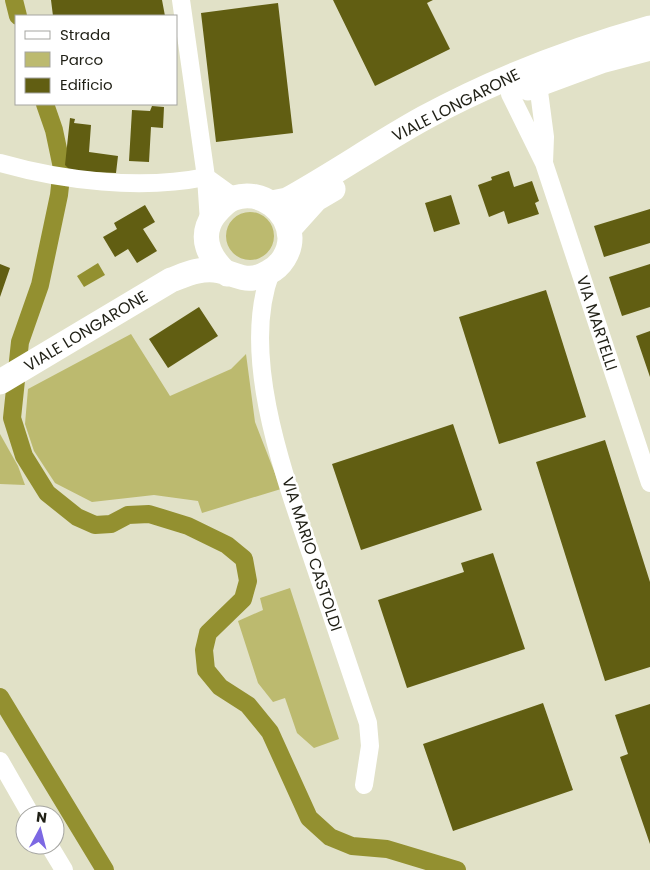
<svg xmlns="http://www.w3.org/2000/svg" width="650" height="870" viewBox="0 0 650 870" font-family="Poppins,sans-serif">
<rect width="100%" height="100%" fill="#e1e1c7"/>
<path fill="#bcba6f" d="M226 236a24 24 0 1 1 48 0a24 24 0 1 1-48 0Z
M131 334 170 396 231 369 246 354 255 422 281 489 202 513 198 501 154 495 92 502 55 483 34 451 25 424 28 389Z
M0 434 18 466 25 485 0 484Z
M290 588 339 739 314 748 297 733 285 698 273 702 258 683 238 621 263 610 260 598Z"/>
<path fill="#939030" d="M98 263 105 275 84 287 77 276Z"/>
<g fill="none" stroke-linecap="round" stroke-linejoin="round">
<path stroke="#939030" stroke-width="18" d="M14 0 18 16
M45 104 54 130 62 168 59 195 40 285 20 342 12 418 24 456 47 493 77 517 95 525 111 524 128 515 149 514 188 526 227 545 244 559 248 581 243 599 208 633 204 650 206 670 220 687 248 705 270 732 309 818 330 837 352 846 387 849 457 870
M0 697 105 870"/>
</g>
<path fill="#615e12" d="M51 0H162L165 16H53Z
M333 0H433L427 3 450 49 375 86Z
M278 3 293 133 216 142 201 13Z
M152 106 164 107 163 128 151 127 149 162 129 161 132 110 150 111Z
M70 118 75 119 74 123 91 125 89 152 118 156 116 173 71 171 65 165Z
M509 171 514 187 532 181 539 201 535 203 539 214 508 224 504 211 489 217 478 185 492 180 491 177Z
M451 195 460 224 434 232 425 203Z
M145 205 155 222 143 229 157 251 137 263 128 249 115 257 103 237 117 229 114 223Z
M650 209V243L604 257 594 226Z
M0 264 10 268 0 297Z
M650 264V307L622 316 609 277Z
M546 290 586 417 499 444 459 317Z
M199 307 218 336 168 368 149 339Z
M650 331V377L636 336Z
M453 424 482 510 361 550 332 464Z
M605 440 650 582V667L605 681 536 462Z
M493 553 525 649 407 688 378 600 464 572 461 563Z
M543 703 573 790 453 831 423 744Z
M650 704V844L620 757 628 754 615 715Z"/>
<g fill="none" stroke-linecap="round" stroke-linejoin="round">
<path stroke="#fff" stroke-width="18" d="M181 0 206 177 209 222
M0 163C63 181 141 190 206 177
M544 163 545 137 538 84 518 73 510 94 544 163 650 483
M206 177 235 198
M271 272C238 357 287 483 315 566 333 618 350 671 368 723L370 746 364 785
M0 761 31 815
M49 845 64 870"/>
<path stroke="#fff" stroke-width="25" d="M528 88 601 61 650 48
M272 203 287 200C334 174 377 144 424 118 496 79 572 50 650 28
M289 229 316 199 333 189
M0 382 171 280C185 275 200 268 215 270 238 273 245 286 269 272 281 266 290 252 290 238 289 211 262 189 234 198 225 201 220 208 214 215 198 237 209 258 227 274"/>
</g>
<g text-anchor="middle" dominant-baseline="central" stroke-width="5" stroke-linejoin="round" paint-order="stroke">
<g font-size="16" fill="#1f1f15" stroke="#fff">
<text transform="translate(456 105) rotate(-27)">VIALE LONGARONE</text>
<text transform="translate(597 323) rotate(72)">VIA MARTELLI</text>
<text transform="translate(86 331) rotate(-31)">VIALE LONGARONE</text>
<text transform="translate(312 554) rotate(72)">VIA MARIO CASTOLDI</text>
</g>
</g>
<rect x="15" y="15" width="162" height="90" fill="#ffffff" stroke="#a5a5a1"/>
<rect x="25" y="31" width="25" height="8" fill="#ffffff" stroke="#a5a5a1"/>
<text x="60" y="40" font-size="15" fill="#1f1f15">Strada</text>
<rect x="25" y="52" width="25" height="15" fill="#bcba6f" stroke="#a5a5a1"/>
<text x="60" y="65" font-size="15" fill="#1f1f15">Parco</text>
<rect x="25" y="78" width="25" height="15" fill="#615e12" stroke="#a5a5a1"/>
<text x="60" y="90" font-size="15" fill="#1f1f15">Edificio</text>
<g transform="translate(40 830) rotate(7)"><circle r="24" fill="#ffffff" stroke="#a5a5a1"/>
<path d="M0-4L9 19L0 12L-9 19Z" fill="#7c68e3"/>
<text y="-8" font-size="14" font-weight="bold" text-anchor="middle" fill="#1f1f15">N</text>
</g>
</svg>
